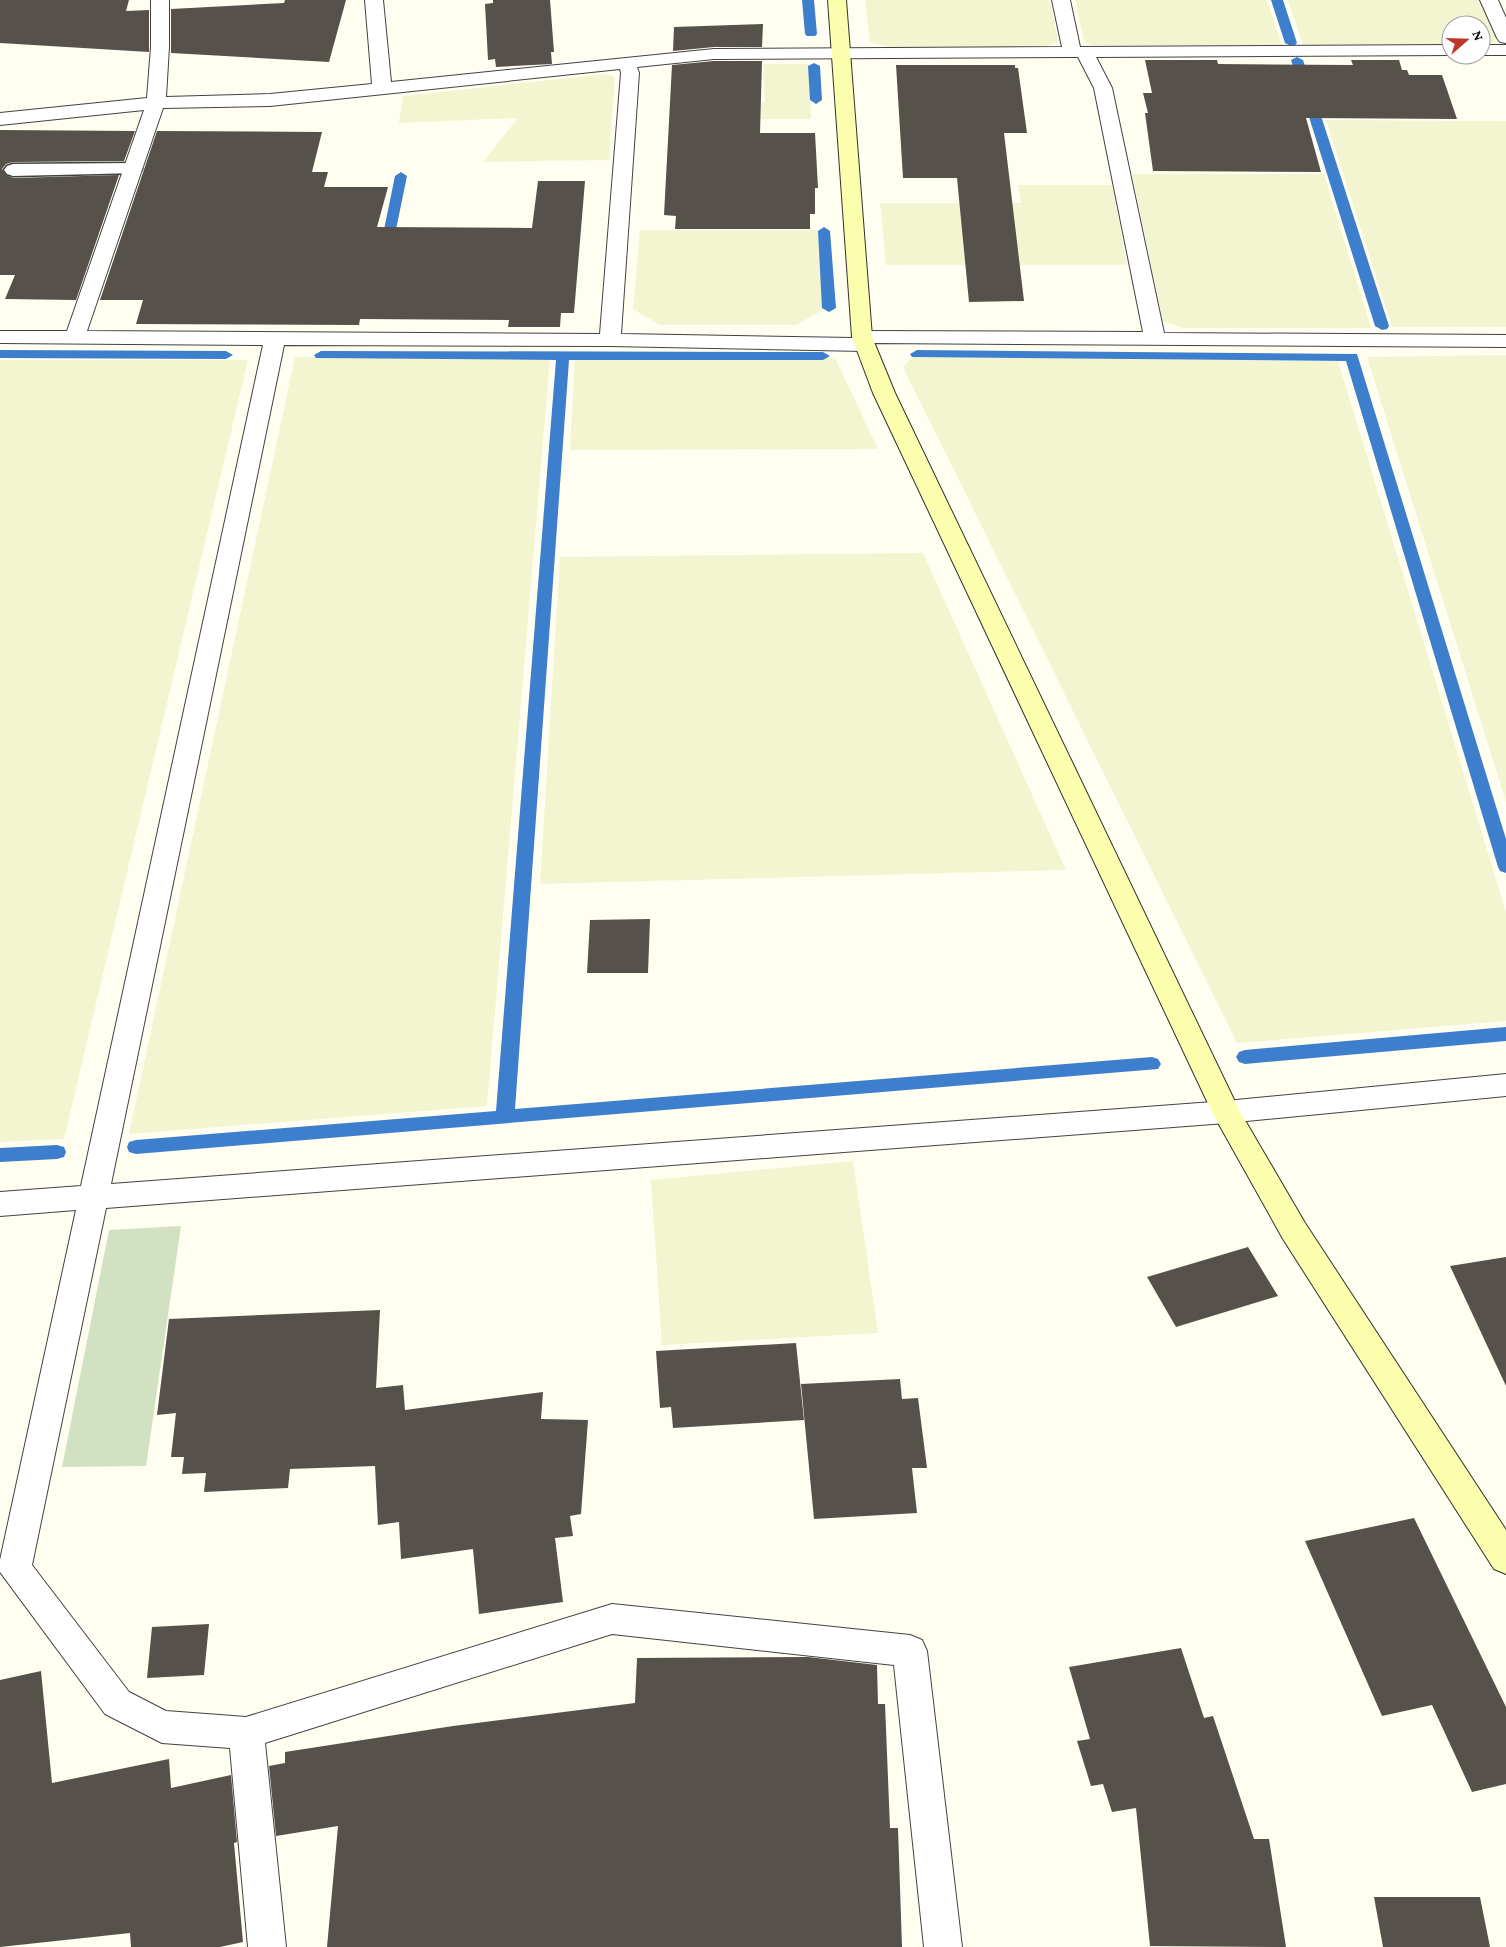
<svg xmlns="http://www.w3.org/2000/svg" width="1506" height="1947" viewBox="0 0 1506 1947" font-family="'Crimson Pro',serif">
<rect width="100%" height="100%" fill="#fffef0"/>
<path fill="#f3f5d1" d="M865 0H1050L1058 42 1045 47 893 48 870 42Z
M1075 0H1267L1282 46 1091 45 1084 41Z
M1288 0H1481L1497 36 1493 44H1481V25H1451V44L1303 45Z
M763 64H808L811 119H740V103L765 102Z
M606 74 615 77 609 160 483 162 518 118 399 123 403 96Z
M1326 120 1506 121V327H1392Z
M1132 174H1324L1371 328H1184L1163 321Z
M1018 185H1112L1127 265H886L880 203H1021Z
M640 230H818L823 310 796 325H660L633 309Z
M1506 355V802L1367 357Z
M295 357 550 359 487 1106 129 1134Z
M575 357 835 358 878 449 570 450Z
M913 357 1338 361 1506 912V1021L1237 1043 903 367Z
M0 360H248L64 1139 0 1142Z
M923 553 1066 870 540 884 560 557Z
M853 1161 878 1333 662 1345 651 1180Z"/>
<path fill="#d2e1c1" d="M181 1226 146 1466 62 1467 109 1230Z"/>
<g fill="none" stroke-linecap="round" stroke-linejoin="round">
<path fill="#3d7fcc" fill-rule="evenodd" d="M802 0H814L817 34 815 36H807L805 34Z
M1271 0H1283L1297 43 1295 45 1291 46 1285 43Z
M1297 57 1303 60 1389 326 1387 329 1382 330 1375 326 1291 60Z
M814 63 820 66 822 100 816 104 810 100 808 66Z
M401 172 407 176 392 249 386 253 380 249 395 176Z
M824 227 830 231 836 308 829 312 822 308 818 231Z
M0 350 226 351 233 355 226 359 0 358Z
M917 350 1357 354 1506 839V873L1500 871 1498 867 1346 361 912 357 910 354Z
M321 351 823 352 830 356 823 360H569L515 1109 1152 1057 1158 1059 1161 1064 1158 1069 136 1154 129 1152 127 1147 129 1142 136 1140 496 1111 556 360 316 358 314 355Z
M1506 1027V1041L1245 1064 1239 1062 1236 1057 1239 1052 1245 1050Z
M57 1145 64 1147 66 1152 64 1157 57 1159 0 1162V1148Z"/>
</g>
<path fill="#57514b" d="M0 0H129L126 11 149 10V52L0 43Z
M285 0H346L329 62 171 53V9L284 3Z
M493 0H550L554 52H551L552 64 496 67 495 59 488 60 485 4 493 3Z
M763 24 762 47H714L673 51 674 27Z
M1145 60H1217L1218 64 1353 65 1351 60H1399L1402 70H1407L1409 75H1442L1457 119 1306 118 1321 172 1153 171 1145 113H1148L1143 93H1152Z
M714 61H762L760 133H815L818 188H815V214H810V229H675L676 216 664 215 672 65Z
M896 65H1015V68H1018L1027 133H1004L1024 301 969 302 957 178H903Z
M0 130 135 131 124 161 13 162 6 164 2 169 6 175 13 178 119 175 76 300 5 299 15 275H0Z
M157 131 322 132 312 172H328L324 187H388L377 227 532 228 538 181H585L574 313H561L560 327H508L509 320 360 319 359 325 136 324 143 300H100Z
M650 919 648 973H587L590 920Z
M1248 1247 1278 1296 1176 1327 1147 1277Z
M1506 1257V1386L1450 1266Z
M380 1310 376 1388 403 1385 405 1410 543 1392 541 1419 588 1420 581 1514 570 1516 573 1536 555 1538 563 1602 479 1614 473 1549 401 1559 399 1522 378 1525 375 1466 290 1469 288 1488 204 1492 206 1473 182 1474 184 1457H171L176 1413 157 1415 169 1319Z
M796 1343 804 1420 673 1428 671 1407 660 1408 656 1351Z
M900 1379 902 1399 918 1398 927 1468H912L917 1513 814 1519 801 1384Z
M1414 1518 1506 1707V1784L1472 1792 1432 1705 1382 1716 1305 1541Z
M209 1624 204 1675 147 1678 152 1627Z
M1181 1648 1204 1718 1213 1716 1254 1839H1269L1286 1947 1150 1946 1136 1808 1112 1812 1103 1784 1091 1786 1077 1741 1090 1739 1069 1667Z
M808 1657 877 1665 878 1704H885L890 1828H898L902 1947H327L338 1826 276 1836 269 1766 285 1763V1752L453 1726 635 1703 637 1658Z
M41 1671 52 1783 169 1759 171 1788 231 1775 237 1842 234 1843 243 1942 220 1947H131L130 1933 0 1947V1680Z
M1374 1897H1480L1490 1947H1383Z"/>
<g fill="none" stroke-linecap="round" stroke-linejoin="round">
<defs>
<path id="lane" d="M133 163 139 165 142 169 139 173 13 176 7 174 4 170 7 166 13 164Z"/>
<path id="street" d="M151 0H169V47L166 97 270 94 372 84 365 0H383L391 82 714 49 1062 47 1052 0H1070L1080 47 1451 45V55H1453H1451L1096 57 1112 88 1164 333 1506 335V347L873 343 875 345 871 349 864 351 610 346 284 345 111 1184 1226 1101 1506 1074V1096L1226 1123 106 1208 32 1565 129 1692 166 1711 246 1717 612 1604 910 1635 922 1640 927 1651 962 1947H924L894 1665 612 1634 265 1743 286 1947H248L230 1748 162 1743 105 1714 0 1572V1560L76 1210 0 1216V1192L81 1186 263 345 0 343V331H67L144 110 0 125V113L147 98 151 47ZM1068 57H1078L1094 88 1143 332 862 331 855 333 853 338 621 334 639 73 637 67 714 59ZM620 69 621 73 600 334 87 331 163 108 270 106Z
M1480 0H1498L1506 18V43L1500 42 1497 38Z
M1481 45H1506V55H1479H1481Z"/>
<path id="secondary" d="M828 0H846L872 337 895 393 1239 1110 1305 1223 1506 1530V1574L1494 1569 1283 1239 1212 1112 873 393 852 337Z"/>
</defs>
<use href="#lane" stroke="#424242" stroke-width="3"/>
<use href="#street" stroke="#424242" stroke-width="2"/>
<use href="#secondary" stroke="#313131" stroke-width="2"/>
<use href="#lane" fill="#fff" fill-rule="evenodd"/>
<use href="#street" fill="#fff" fill-rule="evenodd"/>
<use href="#secondary" fill="#fbfeac" fill-rule="evenodd"/>
</g>
<g transform="translate(1466 40) rotate(70)"><circle r="24" fill="#ffffff" stroke="#9f9f9f"/>
<path d="M0-4L9 19L0 12L-9 19Z" fill="#be3628"/>
<text y="-8" font-size="14" font-weight="bold" text-anchor="middle" fill="#0f0f0f">N</text>
</g>
</svg>
